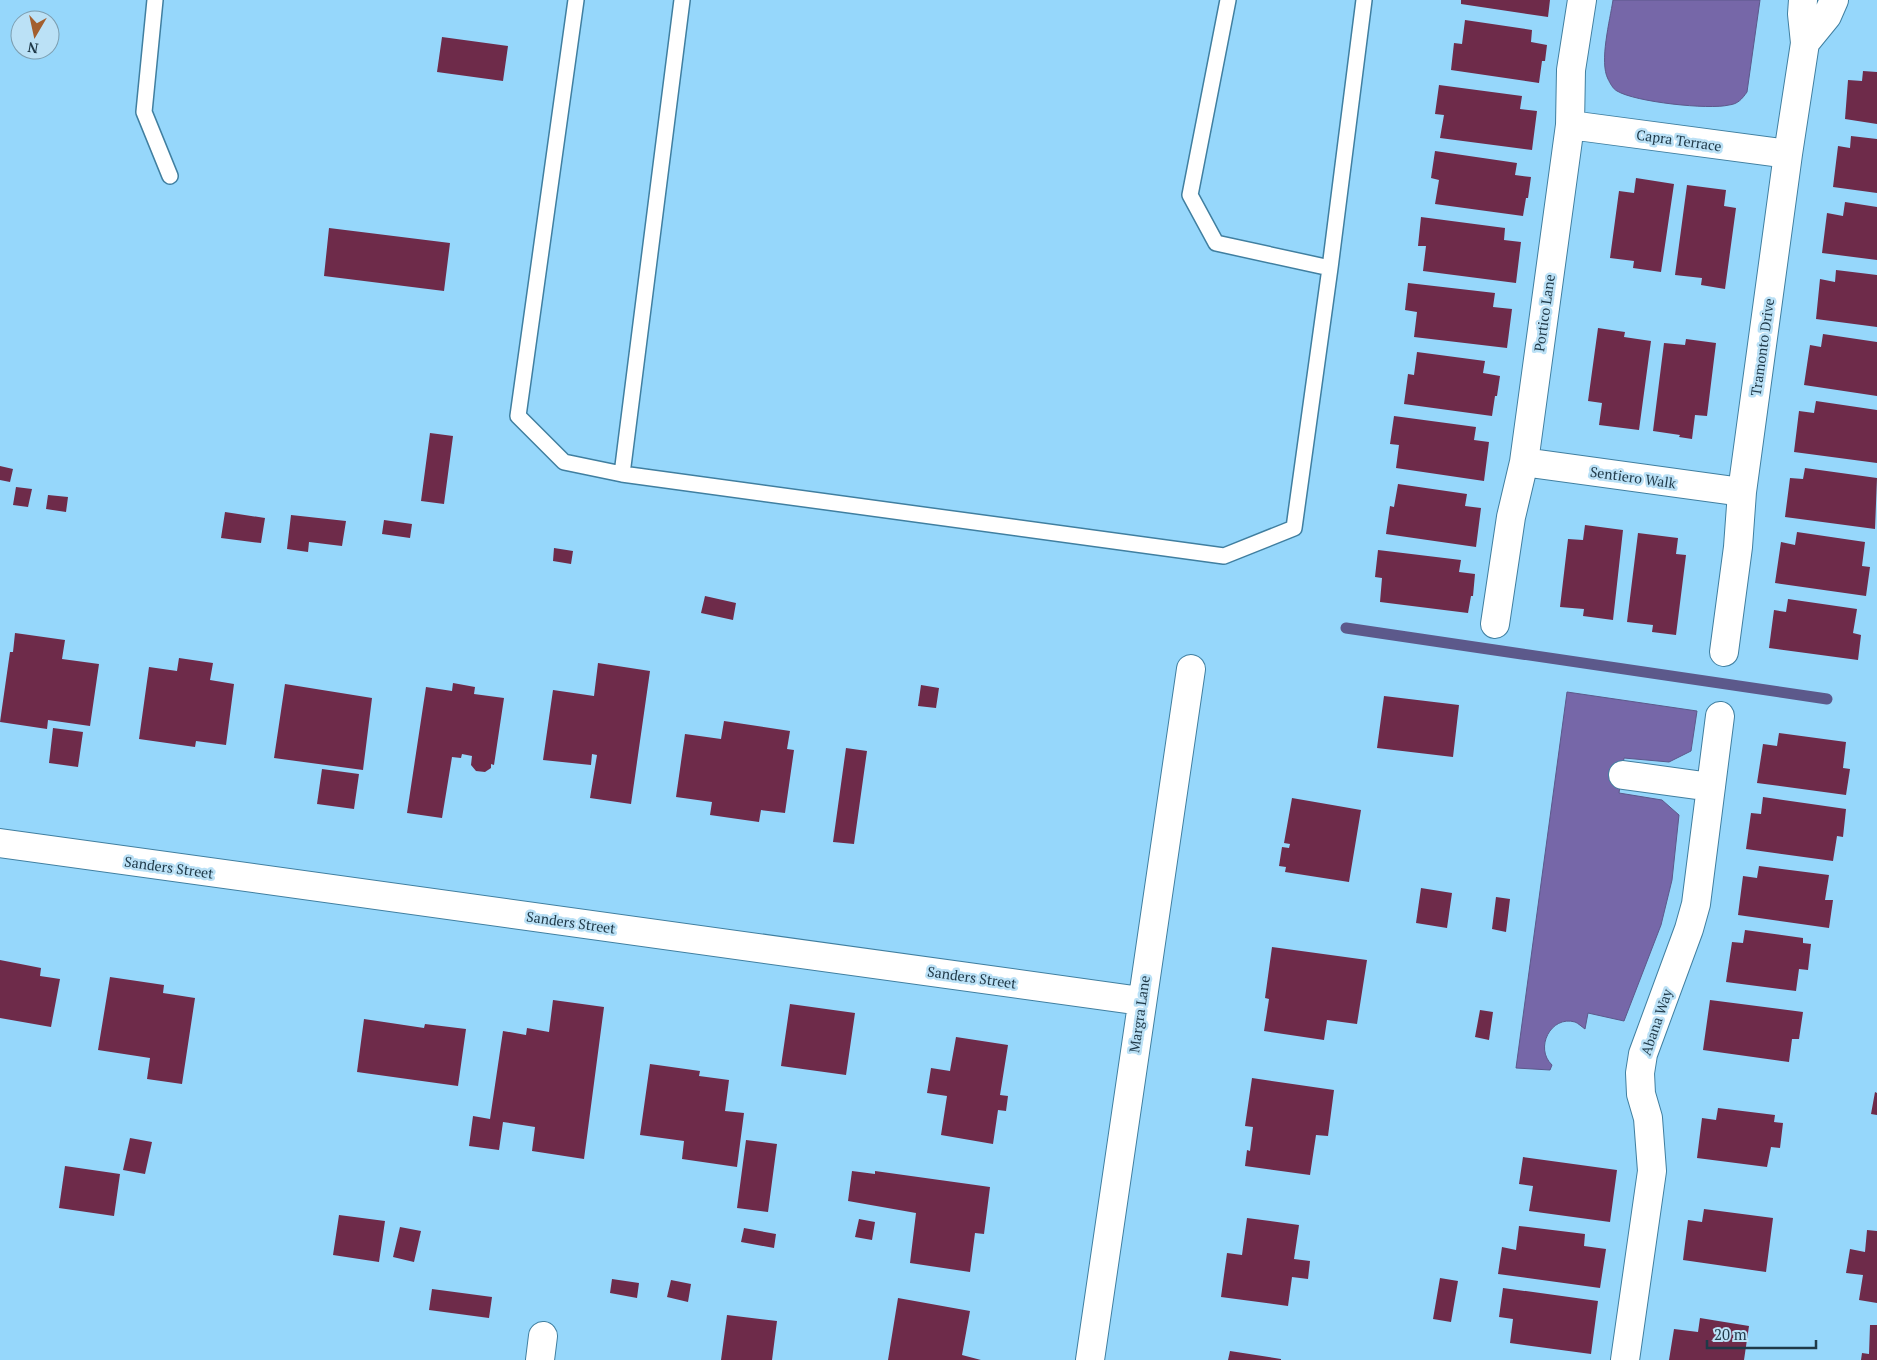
<svg xmlns="http://www.w3.org/2000/svg" width="1877" height="1360" viewBox="0 0 1877 1360" font-family="'PT Serif',serif">
<rect width="100%" height="100%" fill="#96d7fb"/>
<path fill="#7667a8" stroke="#5c598b" d="M1613 0H1760L1747 92C1742 99 1738 104 1729 105 1709 110 1635 102 1617 91 1613 89 1610 83 1608 79 1599 62 1610 20 1613 0Z
M1567 692 1697 711 1691 751 1669 762 1624 758 1619 793 1662 800 1679 815 1672 880 1661 925 1624 1021 1588 1013 1585 1029C1582 1027 1578 1023 1575 1022 1551 1015 1534 1048 1552 1065L1550 1070 1516 1068Z"/>
<g fill="none" stroke-linecap="round" stroke-linejoin="round">
<path stroke="#5c598b" stroke-width="11" d="M1346 628 1827 699"/>
</g>
<path fill="#6e2b4a" d="M1461 0H1550L1548 17 1461 4Z
M1465 20 1532 30 1531 42 1547 45 1545 61H1542L1539 83 1451 70 1454 43 1462 44Z
M442 37 508 46 503 81 437 72Z
M1863 71 1877 72V124L1845 119 1848 80 1862 81Z
M1439 85 1522 96 1520 109 1537 111 1532 150 1440 138 1444 115 1435 114Z
M1851 136 1877 139V193L1833 187 1838 146 1850 148Z
M1435 151 1517 163 1515 175 1531 177 1528 198H1526L1523 216 1435 204 1439 180 1431 178Z
M1636 178 1674 184 1661 272 1633 268 1634 261 1610 258 1619 191 1634 193Z
M1687 185 1726 190 1724 206 1736 208 1725 289 1701 285 1702 278 1675 275Z
M1845 202 1877 207V260L1822 253 1827 213 1843 216Z
M1421 217 1505 228 1504 240 1521 242 1516 283 1423 271 1426 246H1418Z
M329 228 450 243 444 291 324 276Z
M1836 270 1877 275V327L1816 319 1820 279 1835 282Z
M1408 283 1495 293 1493 307 1512 309 1507 348 1414 337 1417 312 1405 310Z
M1598 328 1625 332 1624 337 1651 341 1639 430 1599 425 1602 403 1588 401Z
M1823 334 1877 342V396L1804 385 1810 345 1821 347Z
M1686 339 1716 343 1707 416 1695 415 1692 439 1679 437 1680 435 1653 431 1664 343 1685 345Z
M1417 352 1485 361 1483 373 1500 376 1497 396H1495L1492 416 1404 404 1408 374 1414 375Z
M1816 401 1877 410V463L1794 452 1799 411 1814 413Z
M1394 416 1476 427 1474 440 1489 442 1484 481 1396 468 1399 445 1390 444Z
M430 433 453 436 444 504 421 501Z
M0 466 13 469 10 482 0 480Z
M1805 468 1877 478 1875 529 1785 517 1790 478 1803 479Z
M1398 484 1467 494 1465 506 1481 508 1476 547 1386 534 1390 506 1394 507Z
M16 487 32 489 28 507 13 505Z
M48 495 68 497 66 512 46 509Z
M225 512 265 518 261 543 221 538Z
M291 515 346 521 342 546 309 542 308 552 287 549Z
M384 520 412 524 410 538 382 534Z
M1585 525 1623 530 1613 620 1583 616 1584 609 1560 607 1568 539 1583 540Z
M1797 532 1865 542 1862 566 1870 567 1866 596 1775 583 1781 542 1795 545Z
M1638 533 1678 538 1676 554 1686 555 1676 635 1652 632 1653 625 1627 622Z
M554 548 573 551 571 564 553 561Z
M1378 550 1461 560 1459 572 1475 574 1473 596H1471L1468 613 1380 602 1382 578 1375 577Z
M705 596 736 603 733 620 701 613Z
M1788 599 1857 609 1853 633 1861 635 1858 660 1769 648 1774 610 1786 612Z
M15 633 65 640 62 659 99 664 90 726 48 720 47 729 0 722 10 652H13Z
M179 658 213 663 210 680 234 684 226 745 196 741 195 747 139 739 149 667 177 671Z
M598 663 650 671 631 804 590 798 597 755 592 754 591 765 543 760 553 690 594 696Z
M453 683 475 687 474 694 504 698 494 765 491 764V768L485 772 476 771 471 765 472 756 462 754 461 758 452 757 442 818 407 813 426 687 452 691Z
M285 684 372 698 363 770 274 758Z
M921 685 939 688 936 708 918 706Z
M1384 696 1459 705 1453 757 1377 748Z
M724 721 790 731 787 749 794 750 785 813 761 810 759 822 710 815 712 802 676 797 685 734 721 739Z
M53 728 83 732 78 767 49 763Z
M1779 733 1846 742 1843 768 1850 769 1846 795 1757 783 1763 744 1777 746Z
M846 748 867 751 854 844 833 842Z
M322 769 359 774 354 809 317 804Z
M1763 797 1846 809 1843 837 1837 836 1833 861 1746 849 1751 813 1761 814Z
M1292 798 1361 810 1349 882 1285 872 1286 867 1279 866 1282 847 1289 848 1290 844 1284 843Z
M1759 866 1829 875 1825 900H1833L1829 928 1738 915 1743 876 1757 878Z
M1421 888 1452 893 1447 928 1416 923Z
M1496 897 1510 899 1506 932 1492 929Z
M1745 930 1803 938V943L1811 944 1808 970 1799 969 1796 991 1726 982 1732 942 1743 943Z
M1272 947 1367 960 1357 1024 1327 1020 1324 1040 1264 1031 1269 999 1265 998Z
M0 960 41 968 40 976 60 979 51 1027 0 1018Z
M110 977 164 985 163 993 195 998 182 1084 147 1079 150 1058 98 1050Z
M553 1000 604 1007 584 1159 532 1151 535 1127 503 1122 499 1150 469 1146 473 1116 490 1119 503 1031 526 1035 527 1028 549 1032Z
M1710 1000 1803 1012 1799 1039H1792L1789 1062 1703 1050Z
M790 1004 855 1013 846 1075 781 1066Z
M1480 1010 1493 1012 1489 1040 1475 1037Z
M364 1019 424 1028 425 1024 466 1029 458 1086 357 1072Z
M956 1037 1008 1045 1000 1095 1008 1096 1006 1111 998 1110 993 1144 941 1135 947 1096 927 1093 931 1068 950 1071Z
M650 1064 700 1071 699 1076 729 1080 725 1111 744 1113 737 1167 682 1159 684 1141 640 1135Z
M1252 1078 1334 1090 1328 1136 1316 1135 1310 1175 1245 1166 1247 1150 1250 1151 1253 1127 1245 1126Z
M1875 1092 1877 1093V1115L1871 1114Z
M1718 1108 1775 1115 1774 1122 1783 1123 1780 1148 1771 1147 1767 1167 1697 1158 1702 1118 1716 1120Z
M130 1138 152 1142 145 1174 123 1170Z
M746 1140 777 1144 768 1212 737 1208Z
M1523 1157 1617 1170 1610 1222 1529 1211 1533 1186 1519 1184Z
M65 1166 120 1174 114 1216 59 1208Z
M852 1171 875 1174V1171L990 1187 984 1234 975 1233 970 1272 910 1263 916 1213 848 1201Z
M1704 1209 1773 1218 1766 1272 1683 1260 1688 1220 1702 1222Z
M339 1215 385 1221 379 1262 333 1255Z
M1247 1218 1299 1225 1294 1259 1310 1261 1308 1279 1292 1277 1288 1306 1221 1297 1227 1253 1242 1255Z
M859 1219 875 1222 872 1240 855 1237Z
M1519 1226 1585 1234 1584 1246 1606 1249 1600 1288 1498 1274 1502 1247 1516 1250Z
M400 1227 421 1231 414 1262 393 1257Z
M744 1228 776 1234 774 1248 741 1242Z
M1867 1230 1877 1231V1303L1859 1300 1863 1275 1846 1273 1850 1249 1865 1252Z
M1440 1278 1458 1281 1451 1322 1433 1319Z
M612 1279 639 1283 637 1298 610 1293Z
M671 1280 691 1284 688 1302 667 1297Z
M1503 1288 1598 1301 1591 1354 1510 1343 1513 1319 1499 1317Z
M432 1289 492 1297 489 1318 429 1310Z
M898 1298 970 1311 962 1355 981 1360H888Z
M727 1315 777 1321 772 1360H721Z
M1700 1318 1749 1326 1744 1360H1669L1674 1329 1698 1332Z
M1870 1325H1877V1360H1861L1862 1353 1869 1354Z
M1230 1351 1281 1359V1360H1228Z"/>
<g fill="none" stroke-linecap="round" stroke-linejoin="round">
<defs>
<path id="service" d="M155 0 144 112 170 176
M576 0 518 416 564 462 622 474 1224 556 1294 528 1330 268 1216 243 1190 195 1228 0
M1330 268 1364 0
M622 474 682 0"/>
<path id="minor" d="M1805 43 1827 16 1834 0
M1570 125 1788 154
M1524 462 1742 492
M1495 624 1511 517 1524 462 1570 125 1571 70 1582 0
M1724 652 1738 547 1742 492 1788 154 1805 43 1802 14 1803 0
M1623 775 1711 787
M0 843 1141 1001
M540 1360 543 1336
M1090 1360 1191 669
M1625 1360 1652 1171 1648 1118 1641 1094 1640 1073 1643 1054 1689 929 1696 904 1720 716"/>
</defs>
<use href="#service" stroke="#407fa0" stroke-width="18"/>
<use href="#minor" stroke="#407fa0" stroke-width="30"/>
<use href="#service" stroke="#fff" stroke-width="15"/>
<use href="#minor" stroke="#fff" stroke-width="28"/>
</g>
<g text-anchor="middle" dominant-baseline="central" stroke-width="5" stroke-linejoin="round" paint-order="stroke">
<g font-size="14" fill="#1f3948" stroke="#bbe1f6">
<text transform="translate(1679 140) rotate(8)">Capra Terrace</text>
<text transform="translate(1544 313) rotate(-82)">Portico Lane</text>
<text transform="translate(1762 347) rotate(-82)">Tramonto Drive</text>
<text transform="translate(1633 477) rotate(8)">Sentiero Walk</text>
<text transform="translate(169 867) rotate(8)">Sanders Street</text>
<text transform="translate(571 922) rotate(8)">Sanders Street</text>
<text transform="translate(972 977) rotate(8)">Sanders Street</text>
<text transform="translate(1139 1014) rotate(-82)">Margra Lane</text>
<text transform="translate(1656 1022) rotate(-71)">Abana Way</text>
</g>
</g>
<g transform="translate(35 35) rotate(189)"><circle r="24" fill="#bbe1f6" stroke="#7d9eb0"/>
<path d="M0-4L9 19L0 12L-9 19Z" fill="#a35f2f"/>
<text y="-8" font-size="14" font-weight="bold" text-anchor="middle" fill="#1f3948">N</text>
</g>
<path d="M1707 1340v8h109v-8" fill="none" stroke="#1f3948" stroke-width="2.5"/>
<text x="1714" y="1340" font-size="15" fill="#1f3948" stroke="#bbe1f6" stroke-width="4" paint-order="stroke">20 m</text>
</svg>
